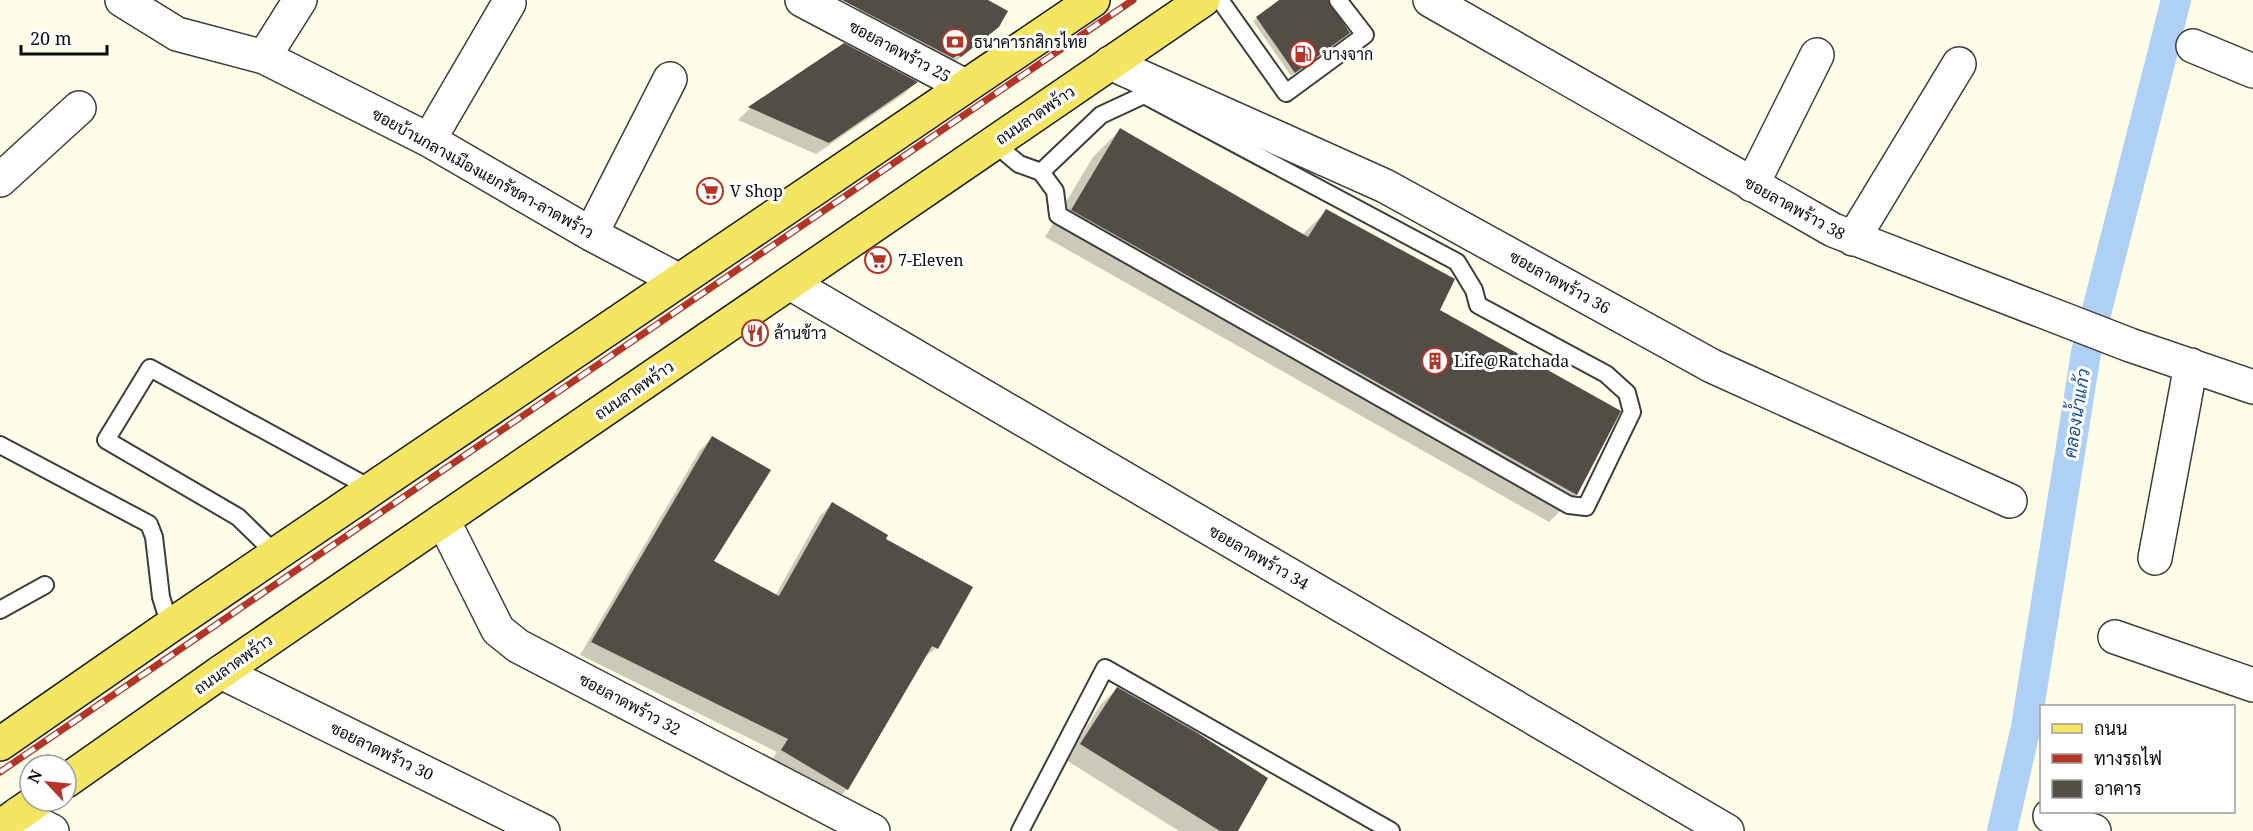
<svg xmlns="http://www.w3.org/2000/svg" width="2253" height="831" viewBox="0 0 2253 831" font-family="'Noto Serif',Sarabun,serif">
<rect width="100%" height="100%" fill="#fefde7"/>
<path fill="#0003" d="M863 0H984L998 26 948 68 852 23Z
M1282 0H1327L1344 36 1291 76 1253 21Z
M844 45 915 83 904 94 816 154 738 120 749 109Z
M1120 130 1302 235 1327 210 1438 311 1576 495 1549 522 1045 237 1093 157Z
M712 438 711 562 775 596 820 516 832 504 884 539 936 648 923 659 847 789 835 801 770 763 777 752 580 655 700 450Z
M1117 689 1236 831H1179L1066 760 1101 704Z"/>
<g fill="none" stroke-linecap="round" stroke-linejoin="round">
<path stroke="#aed0f4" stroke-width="30" d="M2002 831 2026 727 2086 353 2176 0"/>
</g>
<path fill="#524d47" d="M842 0H988L1008 11 999 27 961 57 958 55 953 58Z
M1279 0H1328L1350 33 1295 73 1256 17Z
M844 43 918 82 829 143 748 107Z
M1120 128 1308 237 1326 209 1455 279 1440 310 1621 411 1577 495 1071 210Z
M712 436 771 470 714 561 779 596 832 502 888 535 886 539 973 587 938 649 932 646 848 790 781 750 788 739 591 642Z
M1117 687 1196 732 1268 778 1238 831H1220L1080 744Z"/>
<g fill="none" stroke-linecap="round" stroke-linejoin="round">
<defs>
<path id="service" d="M1220 0 1286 93 1365 35 1338 0
M994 143 1019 164 1041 172 1055 191 1058 215 1569 505 1586 507 1632 412 1627 393 1606 374 1478 305 1474 290 1457 262 1144 95 1101 115 1041 172
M0 445 149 524 154 537 161 597 170 626
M276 554 238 517 106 440 150 368 372 489
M0 610 45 585
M1020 831 1105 668 1391 831"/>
<path id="minor" d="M122 0 177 34 264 57 429 140 591 234 678 280
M802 0 965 86
M1430 0 1833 230 2130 345 2253 387
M2193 46 2253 71
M264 57 300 0
M1110 63 1385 186 1712 366 2010 501
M429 140 509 3
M0 180 79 108
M1752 185 1817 55
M591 234 670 79
M1853 239 1959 64
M790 283 1727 831
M443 520 498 630 518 646 873 831
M2155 558 2191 365
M2115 637 2253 685
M221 672 543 831
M18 814 52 831
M2050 816 2094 831"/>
<path id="primary" d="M0 744 170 626 1093 0
M66 781 221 672 1203 0
M0 827 37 801"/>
</defs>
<use href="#service" stroke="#3d3d3d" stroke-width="20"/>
<use href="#minor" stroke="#3d3d3d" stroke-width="36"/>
<use href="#primary" stroke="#1b1b1b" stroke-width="36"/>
<use href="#service" stroke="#fff" stroke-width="16"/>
<use href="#minor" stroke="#fff" stroke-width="33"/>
<use href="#primary" stroke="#f4e562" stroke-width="33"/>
<defs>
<path id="rail" d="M0 772 1133 0"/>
</defs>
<use href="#rail" stroke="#b43428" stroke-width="7"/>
<use href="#rail" stroke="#fff" stroke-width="4.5" stroke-dasharray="14" stroke-linecap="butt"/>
</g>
<defs>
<symbol id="bank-ring" viewBox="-11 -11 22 22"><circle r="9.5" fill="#fff" stroke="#b43428" stroke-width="1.5"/><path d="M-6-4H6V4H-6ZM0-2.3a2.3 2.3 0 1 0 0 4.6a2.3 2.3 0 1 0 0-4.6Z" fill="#b43428"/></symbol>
<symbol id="fuel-ring" viewBox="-11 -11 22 22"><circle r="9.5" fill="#fff" stroke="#b43428" stroke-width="1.5"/><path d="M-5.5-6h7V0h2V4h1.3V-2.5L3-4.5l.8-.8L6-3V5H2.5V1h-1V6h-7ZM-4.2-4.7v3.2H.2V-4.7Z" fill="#b43428"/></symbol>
<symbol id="supermarket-ring" viewBox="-11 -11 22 22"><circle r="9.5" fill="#fff" stroke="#b43428" stroke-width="1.5"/><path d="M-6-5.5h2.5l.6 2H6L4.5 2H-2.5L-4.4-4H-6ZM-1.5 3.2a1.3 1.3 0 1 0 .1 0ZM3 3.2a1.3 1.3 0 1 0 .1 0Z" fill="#b43428"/></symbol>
<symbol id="restaurant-ring" viewBox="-11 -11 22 22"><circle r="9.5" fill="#fff" stroke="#b43428" stroke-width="1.5"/><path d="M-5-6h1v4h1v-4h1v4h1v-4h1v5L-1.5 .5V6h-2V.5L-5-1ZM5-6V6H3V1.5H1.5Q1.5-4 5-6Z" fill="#b43428"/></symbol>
<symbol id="building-ring" viewBox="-11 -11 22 22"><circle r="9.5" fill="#fff" stroke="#b43428" stroke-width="1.5"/><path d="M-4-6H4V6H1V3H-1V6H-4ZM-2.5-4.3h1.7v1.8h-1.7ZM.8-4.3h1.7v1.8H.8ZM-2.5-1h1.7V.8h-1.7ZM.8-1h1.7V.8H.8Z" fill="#b43428"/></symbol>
</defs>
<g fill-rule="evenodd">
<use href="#bank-ring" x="940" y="27" width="30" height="30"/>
<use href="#fuel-ring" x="1288" y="39" width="30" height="30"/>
<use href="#supermarket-ring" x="695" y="176" width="30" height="30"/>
<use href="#supermarket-ring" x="863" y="245" width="30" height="30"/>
<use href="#restaurant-ring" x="740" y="318" width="30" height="30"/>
<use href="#building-ring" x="1420" y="346" width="30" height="30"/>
</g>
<g text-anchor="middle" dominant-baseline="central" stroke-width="6" stroke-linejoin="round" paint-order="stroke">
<g font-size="16" fill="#0a0a0a" stroke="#fff" text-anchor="start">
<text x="974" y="42">ธนาคารกสิกรไทย</text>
<text x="1322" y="54">บางจาก</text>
<text x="730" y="191">V Shop</text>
<text x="898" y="260">7-Eleven</text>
<text x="774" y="333">ล้านข้าว</text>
<text x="1454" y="361">Life@Ratchada</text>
</g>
<g font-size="16" fill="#0a0a0a" stroke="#fff">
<text transform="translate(900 51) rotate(28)">ซอยลาดพร้าว 25</text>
<text transform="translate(1035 115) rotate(-34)">ถนนลาดพร้าว</text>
<text transform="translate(483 173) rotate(29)">ซอยบ้านกลางเมืองแยกรัชดา-ลาดพร้าว</text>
<text transform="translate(1795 208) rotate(29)">ซอยลาดพร้าว 38</text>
<text transform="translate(1560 282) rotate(29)">ซอยลาดพร้าว 36</text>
<text transform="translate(634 390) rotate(-34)">ถนนลาดพร้าว</text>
<text transform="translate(1259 557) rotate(30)">ซอยลาดพร้าว 34</text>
<text transform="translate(233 664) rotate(-35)">ถนนลาดพร้าว</text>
<text transform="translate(630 704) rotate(28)">ซอยลาดพร้าว 32</text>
<text transform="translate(382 751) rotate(26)">ซอยลาดพร้าว 30</text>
</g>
<g font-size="18" font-style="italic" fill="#194e96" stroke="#fff">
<text transform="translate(2076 413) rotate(-81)">คลองน้ำแก้ว</text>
</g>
</g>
<rect x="2040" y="705" width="195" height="108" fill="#ffffff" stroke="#9d9d9d" stroke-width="1.5"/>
<rect x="2052" y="724" width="30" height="9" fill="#f4e562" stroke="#9d9d9d" stroke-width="1.5"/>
<text x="2094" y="735" font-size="18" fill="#0a0a0a">ถนน</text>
<rect x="2052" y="754" width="30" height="9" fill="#b43428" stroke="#9d9d9d" stroke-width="1.5"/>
<text x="2094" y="765" font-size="18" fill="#0a0a0a">ทางรถไฟ</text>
<rect x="2052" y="780" width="30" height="18" fill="#524d47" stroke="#9d9d9d" stroke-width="1.5"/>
<text x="2094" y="795" font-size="18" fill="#0a0a0a">อาคาร</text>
<g transform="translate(48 783) rotate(296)"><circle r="28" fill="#ffffff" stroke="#9d9d9d" stroke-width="1.5"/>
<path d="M0-4.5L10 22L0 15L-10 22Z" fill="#b43428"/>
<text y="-9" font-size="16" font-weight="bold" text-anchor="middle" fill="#0a0a0a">N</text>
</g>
<path d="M21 45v9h86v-9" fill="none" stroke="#0a0a0a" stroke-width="3"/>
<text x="30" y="45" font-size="18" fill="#0a0a0a" stroke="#ffffff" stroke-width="4.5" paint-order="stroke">20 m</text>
</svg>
